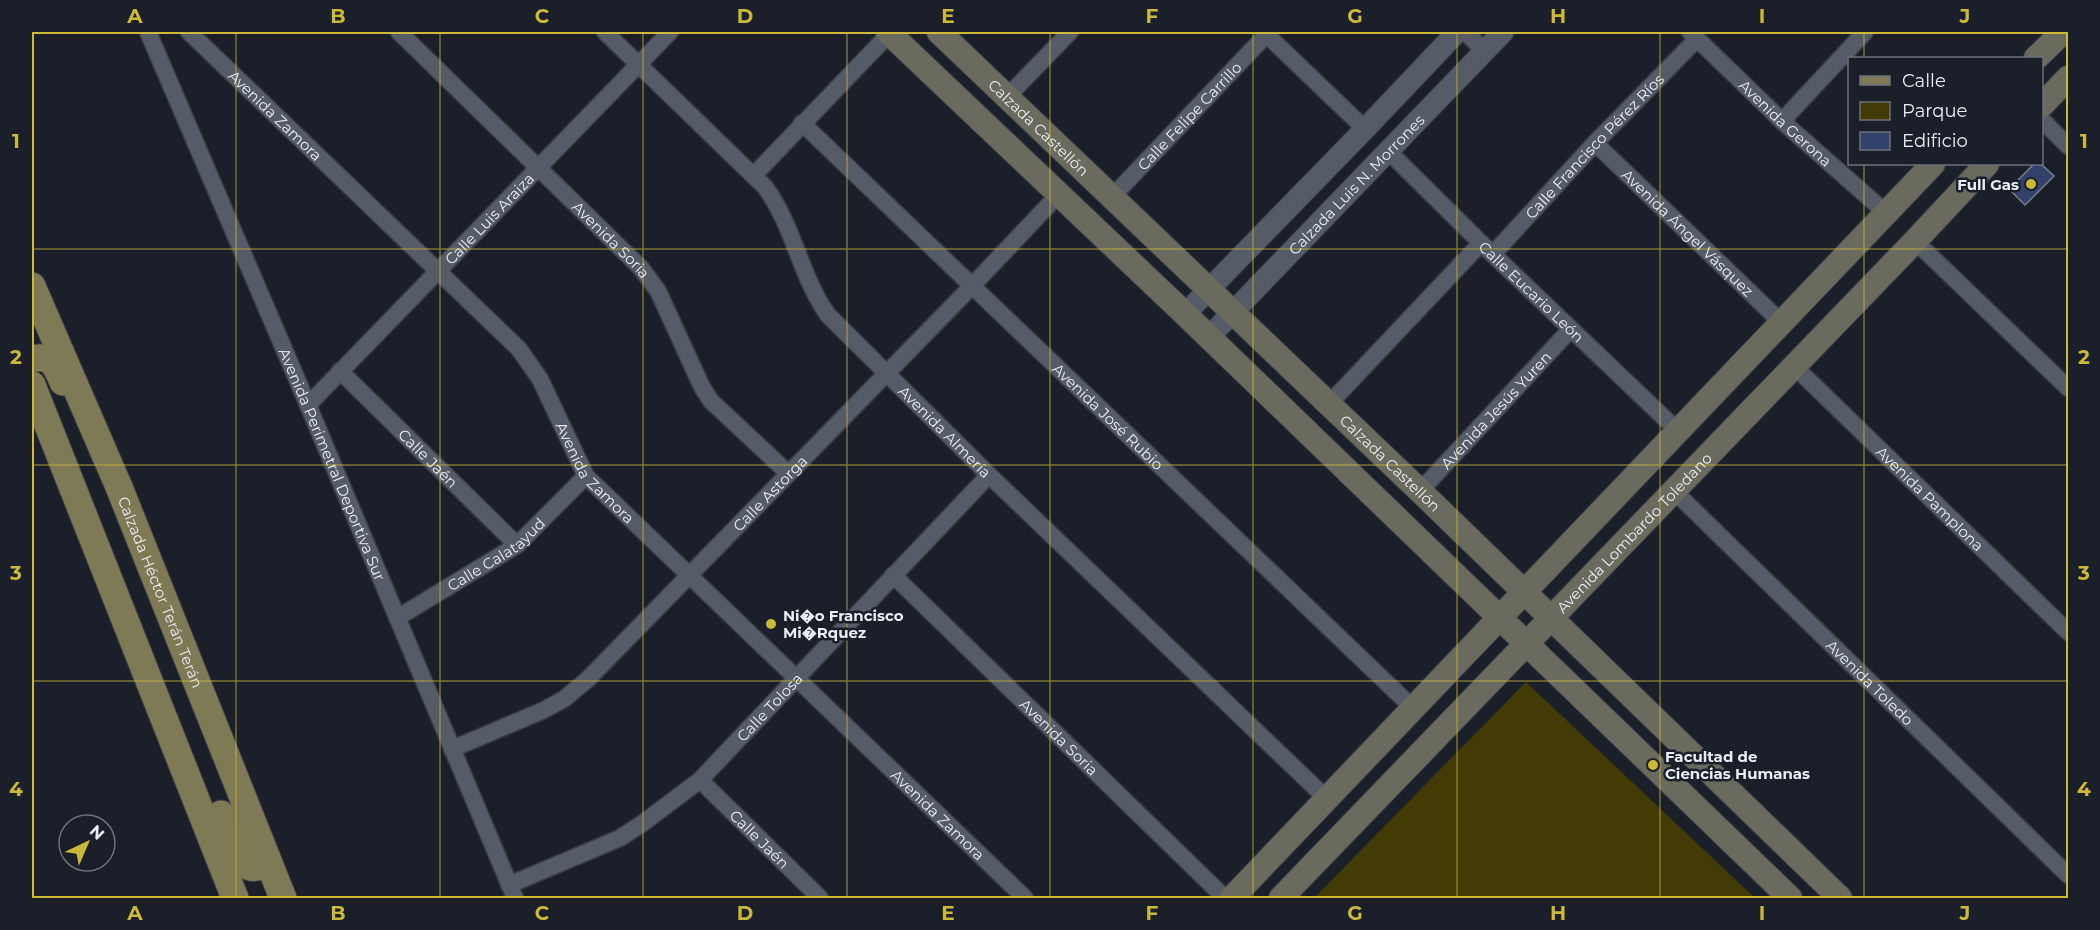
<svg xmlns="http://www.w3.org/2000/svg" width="2100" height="930" viewBox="0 0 2100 930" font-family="Montserrat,sans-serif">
<rect width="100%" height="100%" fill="#1b1f2a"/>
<path fill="#433b05" d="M1526 682 1755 898H1314Z"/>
<path fill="#33426c" stroke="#797e8c" stroke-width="1.5" d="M2034 164H2041L2054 176 2025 205 2009 189Z"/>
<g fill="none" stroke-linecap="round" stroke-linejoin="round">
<defs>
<g id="minor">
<path id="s1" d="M148 32 308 405 515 898"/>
<path id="s2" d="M189 32 519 349 540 379 586 476 1025 898"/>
<path id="s3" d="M399 32 641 268 658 291 664 304 702 387 711 401 788 473"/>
<path id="s4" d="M605 32 765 187C794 226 800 276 828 315L989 475 1328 800"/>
<path d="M1264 32 1365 129"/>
<path d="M1465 32 1485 51"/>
<path id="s5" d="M1690 32 1782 121 1885 212"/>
<path d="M1007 97 1070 32"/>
<path d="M2042 120 2068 146"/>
<path d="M1782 121 1865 32"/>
<path id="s6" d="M802 123 1414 709"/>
<path id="s7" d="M1595 143 1782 323"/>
<path id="s8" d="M1388 151 1481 243 1678 431"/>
<path d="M754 175 890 33"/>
<path id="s9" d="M1112 197 1267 34"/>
<path d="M1915 241 2068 388"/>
<path id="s10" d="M1493 254 1595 143 1697 39"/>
<path id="s11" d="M1794 366 2068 632"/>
<path id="s12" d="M340 371 517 545"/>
<path d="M1329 404 1481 243"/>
<path id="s13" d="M308 405 670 32"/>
<path id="s14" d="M1420 491 1571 329"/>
<path id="s15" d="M1674 491 2068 875"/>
<path id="s16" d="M893 575 1225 898"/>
<path id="s17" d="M397 618 517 545 586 476"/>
<path id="s18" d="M452 749 544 710 564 699 587 680 972 286 1059 194"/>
<path id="s19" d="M700 780 820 898"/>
<path id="s20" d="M509 885 620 838 643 823 700 780 989 475"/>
</g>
<g id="tertiary">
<path d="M1185 314 1365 129 1457 32"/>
<path id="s21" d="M1209 337 1503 32"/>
</g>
<g id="secondary">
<path d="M888 32 1185 314 1790 898"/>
<path id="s22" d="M939 32 1420 491 1840 898"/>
<path d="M2036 58 2063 32"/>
<path d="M2042 105 2068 78"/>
<path d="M1232 898 1933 164"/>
<path id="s23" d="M1281 898 1915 241 1987 164"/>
</g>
<g id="primary">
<path id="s24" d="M32 286 119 487 283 898"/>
<path d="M32 359C52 354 56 366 63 382"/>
<path d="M32 385 235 898"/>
<path d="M221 814C226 826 238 863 250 867 255 869 264 865 269 864"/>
</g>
</defs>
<use href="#minor" stroke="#383b44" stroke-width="19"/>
<use href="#tertiary" stroke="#383b44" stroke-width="23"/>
<use href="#secondary" stroke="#383b44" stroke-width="26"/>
<use href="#primary" stroke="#383b44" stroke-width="29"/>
<use href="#minor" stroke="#565b68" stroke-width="16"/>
<use href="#tertiary" stroke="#565b68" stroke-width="21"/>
<use href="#secondary" stroke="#6a6a5f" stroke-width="24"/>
<use href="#primary" stroke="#7e7a55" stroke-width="27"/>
</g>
<path fill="none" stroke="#ccb938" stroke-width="1.5" stroke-opacity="0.55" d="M236 32V898M440 32V898M643 32V898M847 32V898M1050 32V898M1253 32V898M1457 32V898M1660 32V898M1864 32V58M1864 164V898M32 249H2068M32 465H2068M32 681H2068"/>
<g fill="#ccb938" stroke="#1b1f2a" stroke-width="2">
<circle cx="2031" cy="184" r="6"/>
<circle cx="771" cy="624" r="6"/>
<circle cx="1653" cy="765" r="6"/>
</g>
<g text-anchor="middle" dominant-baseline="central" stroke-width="5" stroke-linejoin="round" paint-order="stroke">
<g font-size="15" fill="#eaedf4" stroke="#1b1f2a">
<text stroke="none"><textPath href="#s2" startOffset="120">Avenida Zamora</textPath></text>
<text stroke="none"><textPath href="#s9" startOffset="112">Calle Felipe Carrillo</textPath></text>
<text stroke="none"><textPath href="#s5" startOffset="132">Avenida Gerona</textPath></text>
<text stroke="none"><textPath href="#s22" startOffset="138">Calzada Castellón</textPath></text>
<text stroke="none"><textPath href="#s10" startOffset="148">Calle Francisco Pérez Ríos</textPath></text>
<text stroke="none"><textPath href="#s21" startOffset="212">Calzada Luis N. Morrones</textPath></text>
<text stroke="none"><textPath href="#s13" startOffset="260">Calle Luis Araiza</textPath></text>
<text stroke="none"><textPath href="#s7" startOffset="129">Avenida Ángel Vásquez</textPath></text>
<text stroke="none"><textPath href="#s3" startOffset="297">Avenida Soria</textPath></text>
<text stroke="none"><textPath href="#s8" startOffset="201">Calle Eucario León</textPath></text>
<text stroke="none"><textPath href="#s14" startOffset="111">Avenida Jesús Yuren</textPath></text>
<text stroke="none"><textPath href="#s6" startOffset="424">Avenida José Rubio</textPath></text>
<text stroke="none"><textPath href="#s4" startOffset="531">Avenida Almería</textPath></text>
<text stroke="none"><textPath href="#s12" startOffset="124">Calle Jaén</textPath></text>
<text stroke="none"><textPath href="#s1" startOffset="470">Avenida Perimetral Deportiva Sur</textPath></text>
<text stroke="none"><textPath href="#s22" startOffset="624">Calzada Castellón</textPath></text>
<text stroke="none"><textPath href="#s2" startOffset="604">Avenida Zamora</textPath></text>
<text stroke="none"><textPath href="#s18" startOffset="414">Calle Astorga</textPath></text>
<text stroke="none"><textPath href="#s11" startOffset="190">Avenida Pamplona</textPath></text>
<text stroke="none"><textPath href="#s23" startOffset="508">Avenida Lombardo Toledano</textPath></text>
<text stroke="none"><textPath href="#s17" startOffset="118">Calle Calatayud</textPath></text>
<text stroke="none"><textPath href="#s24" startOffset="332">Calzada Héctor Terán Terán</textPath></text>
<text stroke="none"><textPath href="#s15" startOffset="274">Avenida Toledo</textPath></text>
<text stroke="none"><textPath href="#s20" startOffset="320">Calle Tolosa</textPath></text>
<text stroke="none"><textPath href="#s16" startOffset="232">Avenida Soria</textPath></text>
<text stroke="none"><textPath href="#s2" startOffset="1090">Avenida Zamora</textPath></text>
<text stroke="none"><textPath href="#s19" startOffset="84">Calle Jaén</textPath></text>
</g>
<g font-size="15" font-weight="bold" fill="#eaedf4" stroke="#1b1f2a" text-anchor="start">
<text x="2019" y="184" text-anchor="end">Full Gas</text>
<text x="783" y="615">Ni�o Francisco<tspan x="783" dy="17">Mi�Rquez</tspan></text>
<text x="1665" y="756">Facultad de<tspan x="1665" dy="17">Ciencias Humanas</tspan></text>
</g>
</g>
<rect width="2100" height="930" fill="none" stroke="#1b1f2a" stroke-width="66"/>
<rect x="1848" y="57" width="195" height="108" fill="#1b1f2a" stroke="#6e717b" stroke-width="1.5"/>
<rect x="1860" y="76" width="30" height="9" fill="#7e7a55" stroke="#6e717b" stroke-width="1.5"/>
<text x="1902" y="87" font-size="18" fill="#eaedf4">Calle</text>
<rect x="1860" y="102" width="30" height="18" fill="#433b05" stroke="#6e717b" stroke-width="1.5"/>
<text x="1902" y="117" font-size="18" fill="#eaedf4">Parque</text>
<rect x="1860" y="132" width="30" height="18" fill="#33426c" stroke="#6e717b" stroke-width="1.5"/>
<text x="1902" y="147" font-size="18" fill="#eaedf4">Edificio</text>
<g transform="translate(87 843) rotate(44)"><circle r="28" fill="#1b1f2a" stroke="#6e717b" stroke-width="1.5"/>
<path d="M0-4.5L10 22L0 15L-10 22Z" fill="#ccb938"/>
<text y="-9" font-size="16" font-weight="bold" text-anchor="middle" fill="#eaedf4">N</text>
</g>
<rect x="33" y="33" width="2034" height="864" fill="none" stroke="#ccb938" stroke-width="2"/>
<g font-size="20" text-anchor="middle" font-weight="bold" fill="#ccb938">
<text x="135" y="23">A</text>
<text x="338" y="23">B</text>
<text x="542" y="23">C</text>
<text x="745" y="23">D</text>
<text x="948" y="23">E</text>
<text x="1152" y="23">F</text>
<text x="1355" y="23">G</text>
<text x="1558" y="23">H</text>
<text x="1762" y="23">I</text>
<text x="1965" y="23">J</text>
<text x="16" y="148">1</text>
<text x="2084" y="148">1</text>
<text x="16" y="364">2</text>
<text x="2084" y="364">2</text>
<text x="16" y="580">3</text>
<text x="2084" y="580">3</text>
<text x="16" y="796">4</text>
<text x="2084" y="796">4</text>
<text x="135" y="920">A</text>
<text x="338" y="920">B</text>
<text x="542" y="920">C</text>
<text x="745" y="920">D</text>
<text x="948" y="920">E</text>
<text x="1152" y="920">F</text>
<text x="1355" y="920">G</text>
<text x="1558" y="920">H</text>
<text x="1762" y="920">I</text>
<text x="1965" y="920">J</text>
</g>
</svg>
